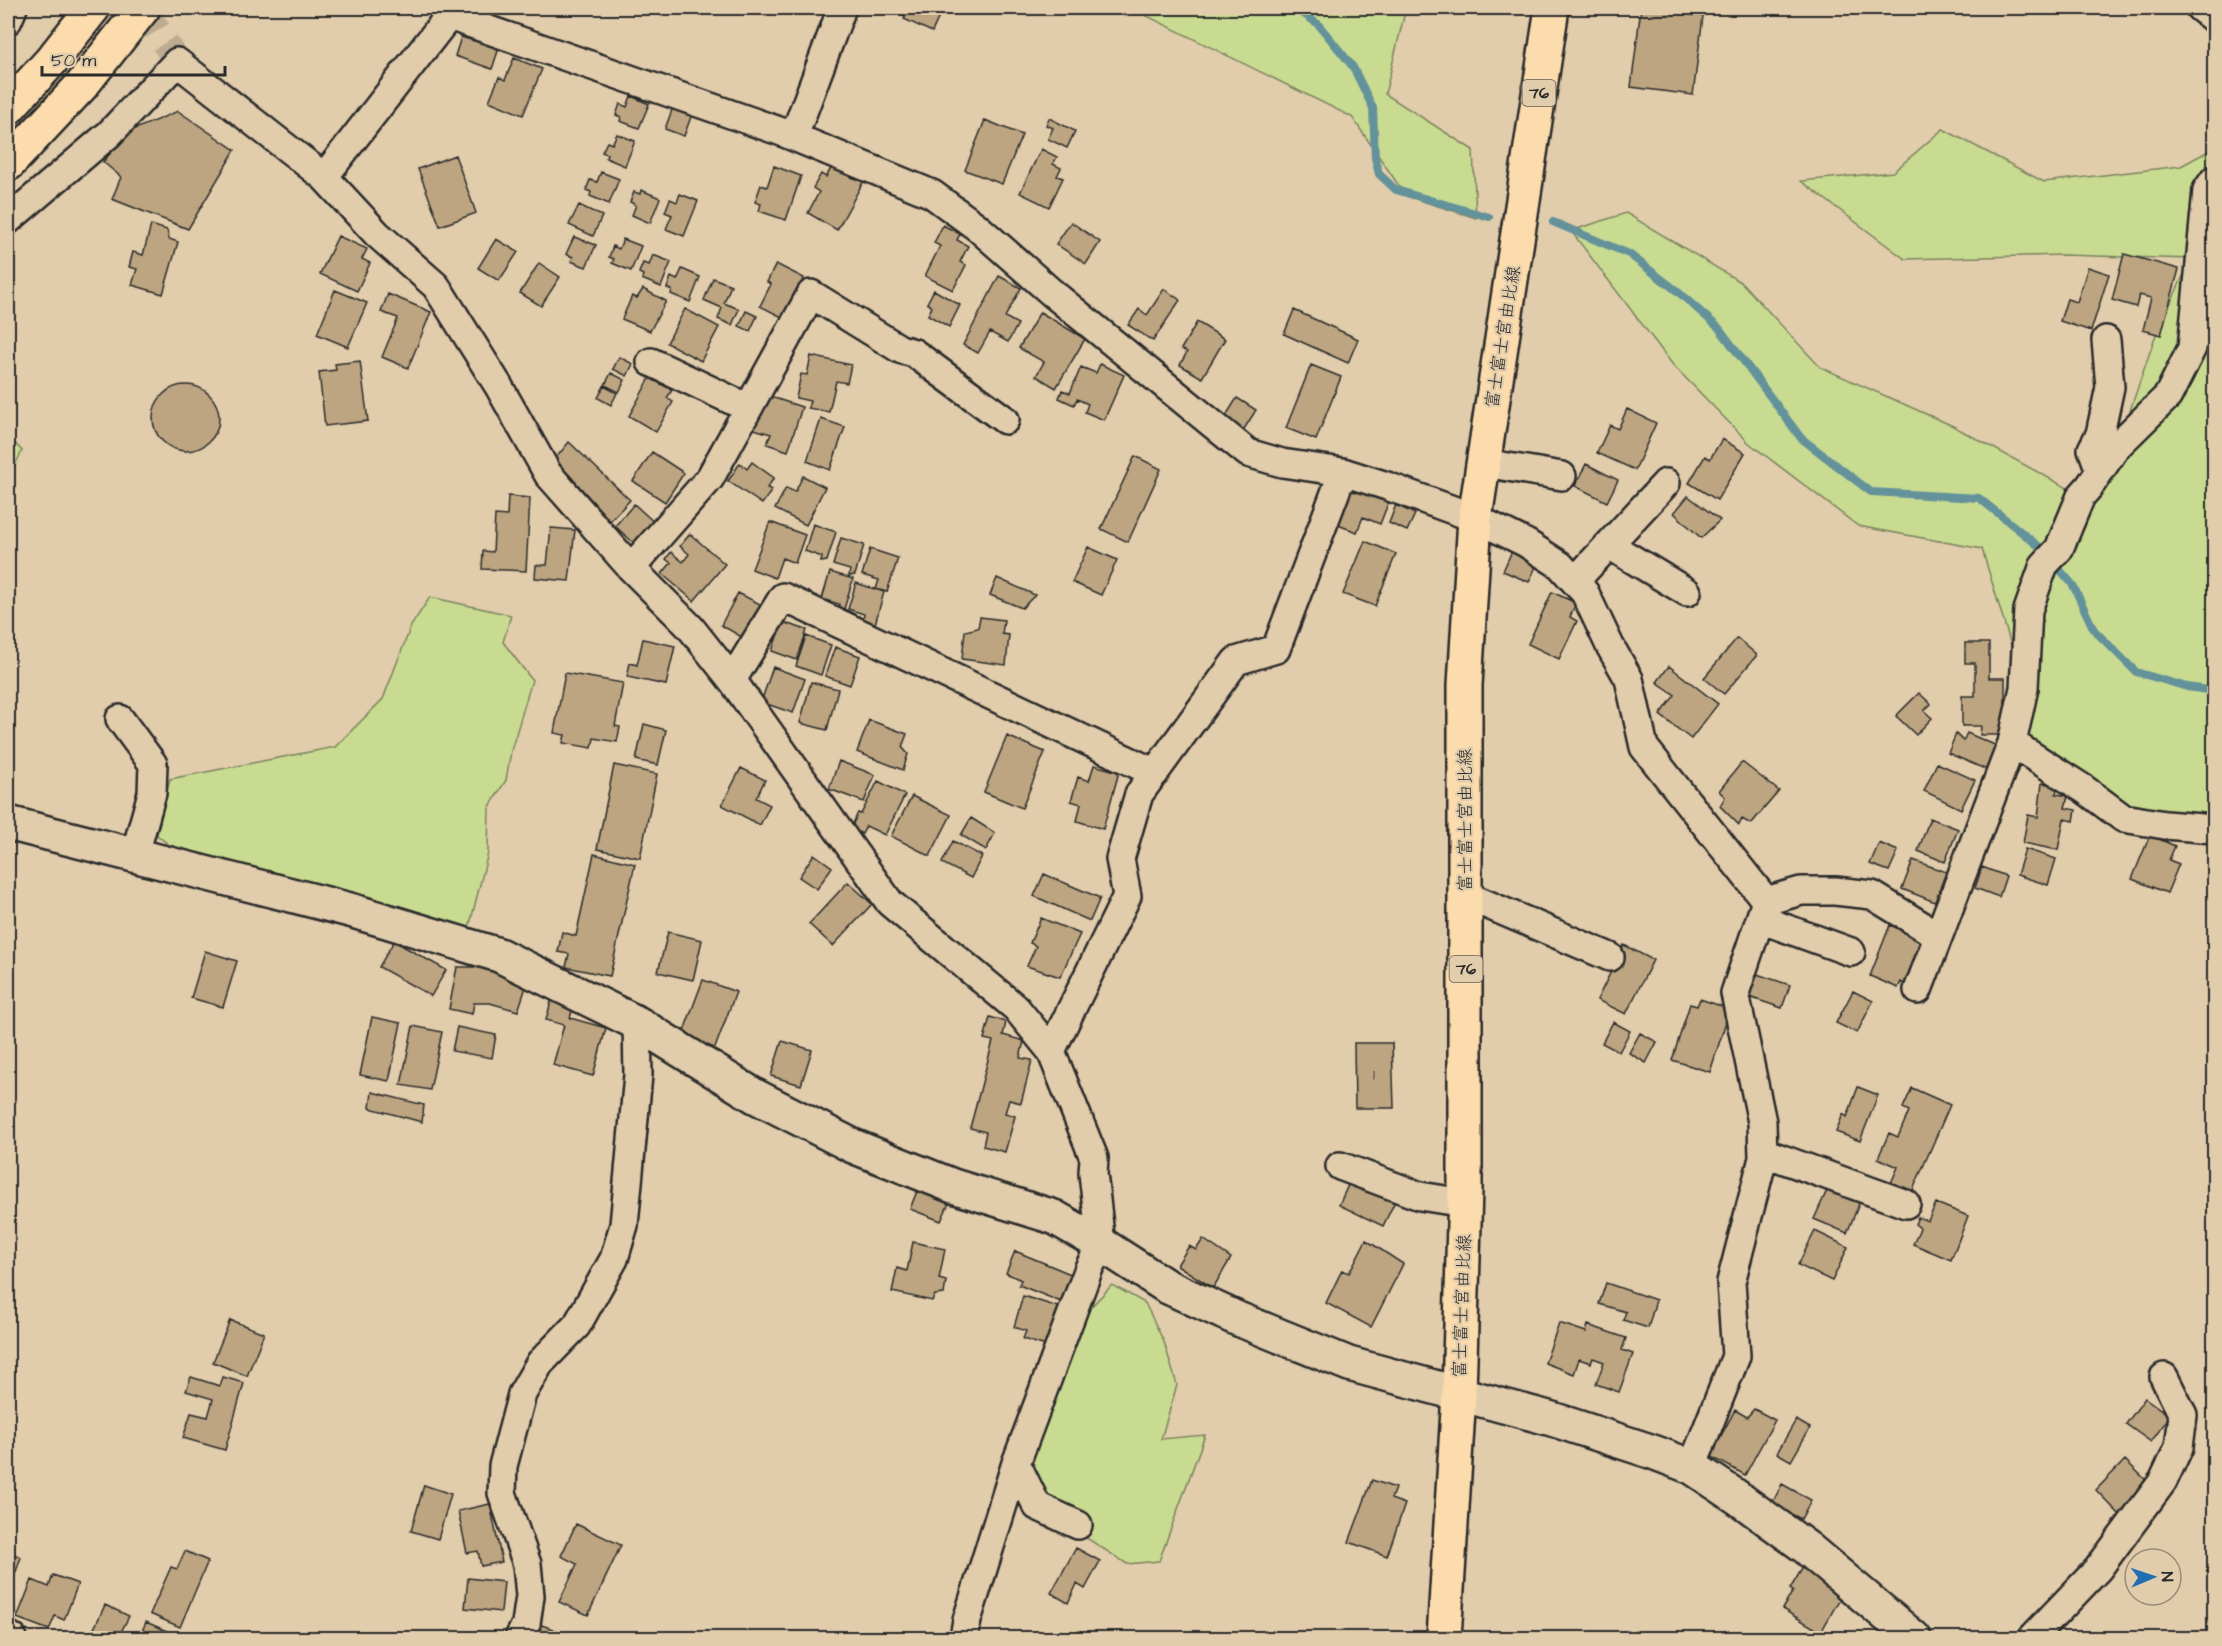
<svg xmlns="http://www.w3.org/2000/svg" width="2222" height="1646" viewBox="0 0 2222 1646" font-family="'Architects Daughter','Klee One',sans-serif">
<rect width="100%" height="100%" fill="#e1ccab"/>
<filter id="ink" filterUnits="userSpaceOnUse"><feTurbulence type="fractalNoise" baseFrequency=".0167" numOctaves="2"/><feDisplacementMap in="SourceGraphic" scale="12" xChannelSelector="R" yChannelSelector="G"/><feConvolveMatrix kernelMatrix="1 2 1 2 8 2 1 2 1" color-interpolation-filters="sRGB"/></filter>
<g filter="url(#ink)">
<path fill="#c8db90" stroke="#7a835e" stroke-width="1.5" d="M1137 8H1406L1385 94 1473 150 1476 218 1406 196 1352 117 1143 14Z
M1943 129 2044 182 2181 166 2214 148V828L2139 820 2020 746 2027 698 1982 549 1858 526 1749 443 1673 365 1571 231 1626 213 1742 283 1820 367 1953 426 2080 495 2118 446 2155 337 2191 259 2064 255 1905 259 1801 181 1893 172Z
M8 436 22 451 8 480Z
M430 597 511 615 503 642 532 680 511 751 506 780 489 808 488 853 469 928 380 900 173 848 157 835 170 779 335 747 383 699 411 626Z
M1112 1285 1145 1303 1164 1342 1177 1385 1161 1439 1205 1435 1159 1561 1127 1564 1018 1494 1090 1308Z"/>
<g fill="none" stroke-linecap="round" stroke-linejoin="round">
<path stroke="#63929b" stroke-width="8" d="M1295 8 1318 24 1353 67 1373 108 1375 158 1379 174 1396 190 1489 217
M1553 222 1629 254 1677 291 1719 328 1801 438 1871 492 1979 498 2041 548 2073 585 2094 630 2136 672 2187 687 2214 691"/>
</g>
<path fill="#bca580" stroke="#2b2b2b" stroke-width="1.5" d="M904 8H943L932 32 904 19 906 16 901 14Z
M1641 8H1671L1670 12 1703 16 1693 95 1631 87Z
M461 37 499 48 492 69 455 56Z
M514 58 542 69 523 115 489 101 499 77 505 80Z
M631 96 649 104 639 128 620 121 621 117 616 115 620 104 627 107Z
M673 107 692 114 684 136 665 129Z
M178 111 235 150 188 229 112 199 121 177 103 162 128 132Z
M1049 118 1075 131 1067 148 1048 139 1053 128 1046 125Z
M985 120 1022 135 1002 184 965 170Z
M617 134 635 141 625 166 606 158 607 154 602 152 607 142 612 144Z
M1041 149 1057 157 1053 164 1061 168 1057 176 1063 178 1049 207 1020 193Z
M455 155 476 213 440 226 418 169Z
M833 165 863 182 837 230 808 213 819 192 813 188 821 174 826 177Z
M774 166 801 176 786 220 759 211 761 204 755 202 761 185 767 187Z
M601 172 619 179 609 204 590 196 591 192 586 190 590 180 597 182Z
M641 190 660 198 650 223 632 215 636 205 630 202 634 192 640 194Z
M680 194 698 201 684 236 666 229 672 215 665 212 670 199 677 202Z
M579 205 602 216 593 236 569 225Z
M1071 222 1100 242 1086 264 1056 244Z
M151 225 167 230 169 239 178 242 163 294 132 285 137 269 129 267 133 252 143 255Z
M943 225 960 234 957 240 968 246 960 262 966 265 953 290 925 276 940 246 934 243Z
M338 236 367 249 362 259 370 263 357 291 320 274Z
M574 237 596 245 586 267 571 261 573 257 566 254Z
M496 239 518 252 499 281 478 268Z
M623 239 641 246 631 271 612 263 614 259 609 257 613 246 619 249Z
M2124 254 2179 269 2161 335 2143 330 2151 298 2139 295 2136 307 2112 300Z
M653 255 671 262 661 287 642 279 643 275 639 273 643 263 649 265Z
M539 263 560 277 541 306 520 293Z
M776 264 804 278 784 318 760 306 771 284 767 282Z
M2088 267 2109 274 2091 331 2060 321 2067 299 2077 302Z
M682 269 700 277 690 302 671 294 672 290 667 288 671 277 677 280Z
M999 276 1021 288 1005 317 1018 324 1008 342 990 332 978 353 963 345Z
M713 278 731 285 724 303 739 309 732 325 718 319 722 308 704 300Z
M643 289 666 301 650 331 622 319 632 296 637 298Z
M1164 289 1180 300 1153 341 1128 325 1139 309 1147 315Z
M335 290 367 303 348 347 317 334Z
M934 290 960 305 949 327 928 315 932 307 927 303Z
M388 294 431 312 408 368 382 357 398 318 381 312Z
M685 309 719 327 701 361 667 343Z
M1294 310 1358 339 1348 363 1284 334Z
M746 311 757 316 750 331 739 326Z
M1040 312 1085 339 1056 388 1036 376 1044 362 1019 348Z
M1197 322 1225 339 1202 378 1180 365 1187 352 1181 349Z
M811 356 851 365 847 383 836 381 829 412 808 408 810 401 796 398 801 374 807 375Z
M619 357 633 364 627 376 613 369Z
M360 361 368 421 325 426 319 372 336 370 335 364Z
M1100 364 1124 375 1104 420 1085 412 1088 404 1077 399 1074 405 1059 398 1062 390 1070 393 1081 367 1096 373Z
M1311 365 1341 377 1316 440 1286 428Z
M611 373 625 380 619 392 605 385Z
M650 378 672 390 667 398 673 402 656 432 629 416Z
M153 418a33 33 0 1 1 66 0a33 33 0 1 1-66 0Z
M604 386 617 393 611 405 598 398Z
M768 396 802 407 788 451 767 444 771 434 754 429 758 414 762 415Z
M1237 398 1256 410 1241 434 1222 422Z
M1627 409 1656 423 1635 470 1597 453 1610 425 1618 429Z
M821 419 845 427 830 470 807 461Z
M1722 439 1745 453 1717 500 1689 483 1705 456 1710 459Z
M569 442 630 500 610 521 555 459Z
M652 452 684 473 665 502 633 481Z
M1135 456 1161 469 1128 542 1101 529Z
M752 462 774 478 767 488 772 490 762 504 728 481 740 463 747 469Z
M1586 464 1618 480 1607 502 1575 486Z
M803 476 825 487 806 525 775 509 786 488 795 492Z
M1351 486 1389 501 1380 524 1363 517 1357 532 1335 524Z
M508 496 530 498 526 571 482 569 483 551 493 552 495 515 507 516Z
M1688 496 1720 520 1701 538 1674 513Z
M634 504 656 524 637 546 615 526Z
M1396 505 1415 514 1407 531 1389 523Z
M770 522 805 535 795 563 782 558 775 578 752 569Z
M813 524 836 532 827 561 821 562 822 557 805 551Z
M551 528 575 530 569 581 535 578 536 565H547Z
M690 534 725 564 694 601 662 574 671 563 666 559 671 552 683 562 689 554 680 546Z
M841 538 864 545 855 575 849 576 850 570 833 565Z
M1365 541 1396 554 1375 606 1343 594Z
M1088 547 1117 560 1101 595 1072 582Z
M870 549 898 558 887 592 876 589 879 580 862 575Z
M1512 551 1538 562 1529 582 1503 571Z
M830 572 853 579 844 609 839 610V604L822 599Z
M997 578 1035 595 1022 608 990 595Z
M856 583 884 592 875 624 863 620 864 614 848 609Z
M1552 592 1576 603 1570 617 1577 621 1559 659 1528 644Z
M738 593 762 605 745 639 721 625Z
M980 617 1004 620 1002 634 1009 635 1006 665 962 659 965 631 978 628Z
M782 622 807 630 797 660 772 651Z
M806 636 831 645 821 675 796 666Z
M1737 638 1757 655 1724 694 1704 678Z
M643 639 675 646 666 685 627 677 630 663 637 665Z
M1965 643H1989V678H2005V735H1980L1981 726H1962V696H1975V663H1965Z
M835 647 860 656 850 685 825 676Z
M1669 666 1718 704 1691 739 1660 715 1675 695 1657 682Z
M773 667 805 679 793 713 761 702Z
M565 673 623 683 615 726 620 727 617 742 594 738 592 748 563 743 565 735 554 733Z
M811 682 838 689 827 730 800 723Z
M1919 693 1931 704 1924 711 1932 718 1916 735 1896 716Z
M869 720 907 734 902 747 908 754 903 770 857 752Z
M644 724 666 730 658 765 636 760Z
M1967 733 1997 746 1987 770 1948 753 1956 734 1963 741Z
M1007 736 1045 752 1022 808 984 792Z
M839 761 875 775 864 802 829 789Z
M1742 762 1779 791 1751 824 1742 819 1739 825 1720 806 1725 797 1719 791Z
M1937 763 1975 780 1961 809 1924 791Z
M614 765 657 774 640 858 597 849Z
M1094 765 1119 772 1103 829 1077 821 1081 804 1071 801 1078 777 1089 781Z
M741 768 765 780 756 798 770 805 760 825 722 805Z
M878 781 905 795 885 835 866 826 862 834 851 828 858 813 861 814Z
M2042 783 2058 786 2056 794 2068 796 2065 808 2076 810 2074 821 2064 819 2058 850 2023 843 2028 815 2038 817Z
M912 796 951 815 930 856 891 836Z
M971 818 995 833 986 850 961 835Z
M1930 818 1958 829 1945 862 1918 851Z
M2150 835 2175 846 2169 860 2179 864 2167 893 2132 879Z
M953 841 982 856 971 878 942 863Z
M1879 843 1898 851 1889 871 1870 864Z
M2025 849 2056 859 2048 885 2017 875Z
M594 854 635 864 610 976 566 967 569 954 558 952 562 932 576 936Z
M814 854 832 867 817 889 799 877Z
M1913 860 1946 872 1935 902 1902 889Z
M1982 867 2006 876 1999 897 1975 888Z
M1044 874 1100 898 1090 921 1034 896Z
M848 882 872 904 833 946 809 924Z
M1041 918 1080 934 1060 977 1027 966 1036 946 1030 943Z
M1890 925 1921 938 1917 949 1922 951 1907 987 1901 982 1898 988 1870 976Z
M668 932 702 940 693 980 658 972Z
M394 941 446 970 431 996 379 967Z
M1624 945 1653 960 1626 1014 1597 1000Z
M205 951 237 961 223 1007 191 998Z
M457 967H483L526 987 518 1011 490 1003H474L472 1014 449 1009Z
M1757 974 1790 985 1782 1008 1749 997Z
M703 980 736 992 715 1048 682 1036Z
M1853 991 1873 1001 1857 1033 1836 1023Z
M552 998 574 1004 570 1018 606 1028 593 1076 553 1065 564 1025 546 1020Z
M1700 999 1730 1009 1710 1072 1672 1060 1690 1004 1697 1006Z
M372 1017 401 1023 389 1081 360 1075Z
M990 1017 1006 1022 1003 1035 1024 1041 1020 1058 1032 1060 1021 1103 1009 1100 1005 1113 1015 1116 1005 1152 983 1146 986 1132 970 1128 993 1041 984 1039Z
M1613 1022 1630 1031 1619 1052 1602 1043Z
M413 1026 442 1032 430 1090 401 1085Z
M457 1027 496 1035 492 1058 452 1051Z
M1640 1033 1657 1042 1646 1063 1629 1053Z
M782 1041 812 1050 801 1085 771 1076Z
M1354 1043H1392L1394 1108H1355Z
M1858 1087 1878 1095 1860 1141 1836 1132 1843 1114 1847 1117Z
M1912 1088 1950 1105 1909 1199 1888 1190 1898 1167 1878 1158 1889 1133 1898 1137 1909 1111 1903 1108Z
M372 1092 424 1105 422 1122 370 1108Z
M1349 1183 1365 1191 1368 1186 1396 1199 1383 1226 1339 1205Z
M1829 1186 1861 1199 1847 1233 1814 1219Z
M917 1191 949 1203 941 1221 910 1209Z
M1936 1203 1968 1216 1951 1260 1913 1244 1920 1228 1915 1224 1918 1217 1928 1221Z
M1815 1231 1848 1247 1832 1281 1798 1265Z
M1203 1239 1231 1258 1213 1288 1177 1265 1189 1246 1196 1250Z
M1366 1240 1403 1264 1371 1327 1326 1303 1342 1270 1349 1273Z
M913 1242 945 1249 939 1279 946 1281 944 1294 935 1295 932 1301 892 1292 897 1268 907 1271Z
M1015 1251 1073 1275 1061 1302 1019 1285 1021 1280 1006 1273Z
M1606 1283 1656 1300 1648 1328 1623 1320 1626 1312 1599 1304Z
M1023 1296 1058 1307 1046 1346 1023 1339 1026 1331 1014 1327Z
M230 1320 264 1333 247 1376 213 1362Z
M1559 1323 1586 1332 1588 1325 1626 1338 1622 1350 1633 1354 1619 1392 1596 1384 1604 1362 1593 1358 1591 1363 1579 1359 1574 1374 1545 1363Z
M191 1377 220 1386 223 1377 244 1383 225 1450 183 1438 191 1413 208 1417 213 1399 186 1391Z
M2145 1398 2170 1416 2151 1442 2126 1424Z
M1754 1409 1775 1420 1745 1475 1710 1456 1735 1410 1747 1417Z
M1796 1420 1810 1428 1791 1461 1777 1453Z
M2125 1460 2150 1484 2120 1515 2096 1490Z
M1372 1480 1395 1488 1391 1499 1405 1504 1387 1556 1349 1542Z
M1782 1484 1811 1500 1801 1519 1772 1504Z
M424 1485 451 1494 438 1539 411 1531Z
M490 1504 502 1562 481 1566 478 1551 467 1553 458 1511Z
M576 1524 621 1545 588 1615 559 1602 577 1564 561 1556Z
M1076 1548 1100 1561 1085 1589 1077 1584 1068 1603 1051 1593Z
M185 1551 208 1561 180 1627 150 1614 171 1567 177 1569Z
M8 1552 21 1557 8 1595Z
M1803 1567 1844 1591 1821 1632 1782 1609 1793 1591 1790 1589Z
M53 1575 78 1584 64 1620 55 1616 49 1630 17 1618 32 1580 49 1587Z
M468 1578 504 1582 501 1612 465 1608Z
M105 1605 129 1616 118 1638H97L98 1636 92 1633Z
M146 1622 183 1638H139Z
M539 1624 577 1638H534Z
M1847 1633 1858 1638H1844Z"/>
<g fill="none" stroke-linecap="round" stroke-linejoin="round">
<path stroke="#bdac91" stroke-width="27" stroke-dasharray="27 14" stroke-linecap="butt" d="M143 8 177 62"/>
<defs>
<path id="minor" d="M2200 8 2214 19
M8 20 13 8
M794 136 842 8
M324 177 449 16 782 132 932 194 977 227 1051 292 1248 453 1282 463 1343 472 1387 486 1475 518 1526 543 1560 565 1585 593 1610 646 1629 679 1644 747 1766 901
M8 220 109 134 177 62 324 177 377 234 436 286 498 385 548 474 631 568 690 627 732 680 890 903 1016 1008 1051 1051 1094 1158 1093 1173 1101 1244 1089 1268 1016 1463 967 1620 964 1638
M651 362 748 408
M1484 463 1562 476
M2100 471 2092 449 2100 434 2110 387 2106 340
M1609 545 1687 592
M631 568 710 478 811 294 900 349 914 353 1005 420
M1575 581 1666 483
M732 680 783 597 1155 773
M120 719 153 764 152 793 135 854
M2012 743 2084 789 2123 818 2165 825 2214 829
M1465 895 1610 957
M1766 901 1801 891H1835L1872 895 1937 935
M1760 919 1851 952
M1918 990 2012 743 2024 688 2028 610 2044 565 2059 549 2081 496 2089 487 2117 446 2168 396 2192 348 2207 190 2214 180
M1051 1051 1127 896 1120 859 1139 794 1236 661 1276 649 1343 472
M1763 1152 1906 1204
M1340 1166 1420 1196 1464 1203
M1016 1463 1037 1506 1078 1525
M1692 1467 1736 1356 1731 1282 1763 1158 1762 1122 1735 993 1766 901
M8 1635 13 1638
M519 1638 526 1624 530 1596 527 1564 502 1493 503 1466 522 1394 540 1363 577 1325 614 1259 624 1225 638 1075 637 1023
M2032 1638 2098 1569 2163 1481 2179 1447 2183 1415 2164 1377"/>
<path id="tertiary" d="M8 823 350 910 499 955 637 1023 755 1096 853 1146 953 1186 1054 1217 1101 1244 1166 1286 1238 1319 1349 1364 1552 1419 1653 1452 1692 1467 1737 1497 1807 1548 1914 1638"/>
<path id="primary" d="M1444 1638 1459 1394 1465 1189V685L1475 518 1552 8"/>
<path id="motorway" d="M8 108 51 61 93 8
M8 164 82 85 143 8"/>
</defs>
<use href="#minor" stroke="#2b2b2b" stroke-width="32"/>
<use href="#tertiary" stroke="#2b2b2b" stroke-width="38"/>
<use href="#primary" stroke="#2b2b2b" stroke-width="38"/>
<use href="#motorway" stroke="#2b2b2b" stroke-width="38"/>
<use href="#minor" stroke="#e1ccab" stroke-width="27"/>
<use href="#tertiary" stroke="#e1ccab" stroke-width="33"/>
<use href="#primary" stroke="#fcdcac" stroke-width="33"/>
<use href="#motorway" stroke="#fcdcac" stroke-width="33"/>
</g>
</g>
<g text-anchor="middle" dominant-baseline="central" stroke-width="4.5" stroke-linejoin="round" paint-order="stroke">
<g font-size="15" fill="#4f4a40">
<text x="1374" y="1075">1</text>
</g>
<g fill="#e1ccab" stroke="#625b51" stroke-width="1.5">
<rect x="1522.5" y="80" width="33" height="26" rx="4.5"/>
<rect x="1449.5" y="956" width="33" height="26" rx="4.5"/>
</g>
<g font-size="16" font-weight="bold" fill="#2b2b2b">
<text x="1539" y="93">76</text>
<text x="1466" y="969">76</text>
</g>
<g font-size="18" fill="#2b2b2b" stroke="#e1ccab">
<text transform="translate(1503 337) rotate(-81)">富士富士宮由比線</text>
<text transform="translate(1465 820) rotate(-90)">富士富士宮由比線</text>
<text transform="translate(1462 1306) rotate(-88)">富士富士宮由比線</text>
</g>
</g>
<rect width="2222" height="1646" fill="none" stroke="#e1ccab" stroke-width="30"/>
<rect x="15" y="15" width="2192" height="1616" fill="none" stroke="#2b2b2b" stroke-width="2" filter="url(#ink)"/>
<g transform="translate(2153 1577) rotate(88)"><circle r="28" fill="#e1ccab" stroke="#988c78" stroke-width="1.5"/>
<path d="M0-4.5L10 22L0 15L-10 22Z" fill="#1f6fb2"/>
<text y="-9" font-size="16" font-weight="bold" text-anchor="middle" fill="#2b2b2b">N</text>
</g>
<path d="M42 66v9h183v-9" fill="none" stroke="#2b2b2b" stroke-width="3"/>
<text x="51" y="66" font-size="18" fill="#2b2b2b" stroke="#e1ccab" stroke-width="4.5" paint-order="stroke">50 m</text>
</svg>
